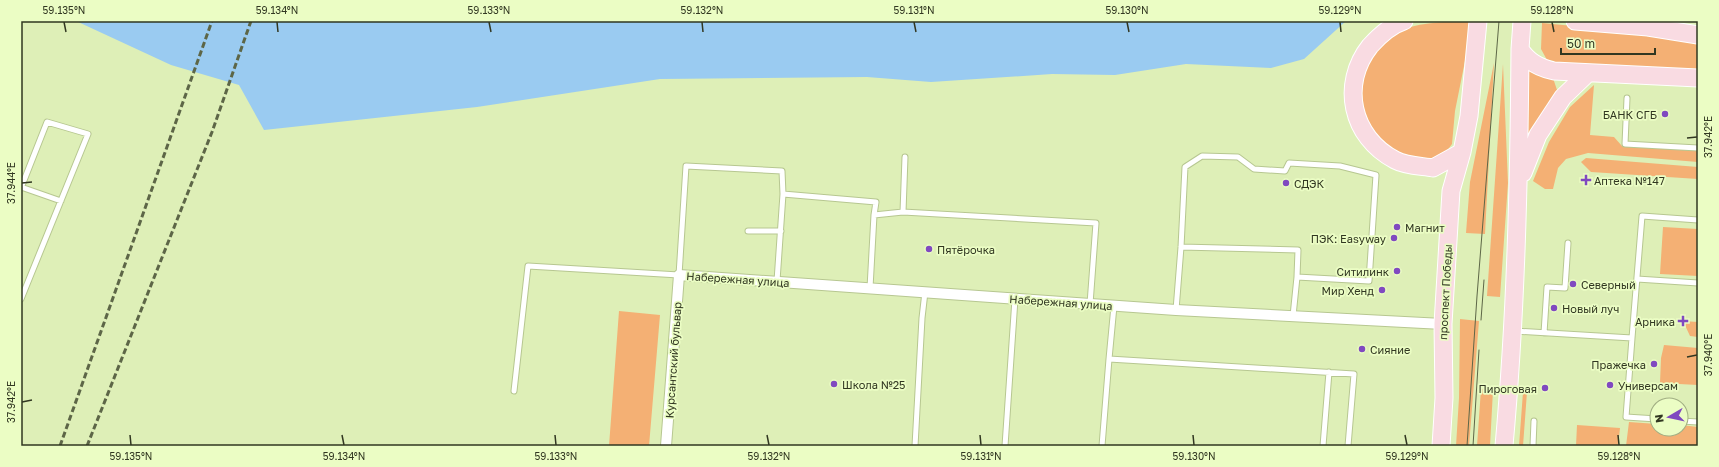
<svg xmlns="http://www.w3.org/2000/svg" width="1719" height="467" viewBox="0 0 1719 467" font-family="'Golos Text',sans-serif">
<rect width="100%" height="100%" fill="#deefb7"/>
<path fill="#f4b074" d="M1473 21 1455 111 1452 144 1443 156 1432 163C1424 162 1416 161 1408 159 1402 157 1386 145 1381 140 1351 111 1358 60 1391 37 1395 34 1399 30 1404 29 1423 22 1452 21 1473 21Z
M1542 23 1647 33 1698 40V73L1555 66 1554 61 1547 60 1541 49Z
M1494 63 1485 234 1466 233 1470 182Z
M1503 64 1508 183 1500 297 1487 296Z
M1527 68 1552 75 1558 93 1527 153Z
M1594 85 1590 135 1614 137 1622 146 1698 151V162L1588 153 1566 159 1558 168 1553 189H1545L1533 181 1549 142 1570 107Z
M1586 158 1698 167V179L1591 172 1581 162Z
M1663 227 1698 229V276L1660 274Z
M619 311 660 315 649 446H609Z
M1460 319 1479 321 1469 446H1456L1459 398Z
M1683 321 1698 322V337L1690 336Z
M1664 345 1698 348V385L1660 383 1661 358Z
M1481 389 1493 390 1490 446H1477Z
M1523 392H1527L1523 446H1519Z
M1629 422 1657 424V429H1681V425L1698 427V446H1626Z
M1577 425 1620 428 1618 446H1576Z"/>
<path fill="#9acbf1" d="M76 21H1346L1304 59 1271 68 1186 64 1115 75 1052 74 931 82 867 77 660 79 477 107 264 130 239 85 171 65Z"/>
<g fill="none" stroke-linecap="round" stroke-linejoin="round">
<defs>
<path id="service" d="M1627 98 1625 144 1698 148
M21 187 61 201
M21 188 47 122 88 134 21 299
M903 212 905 157
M748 231H781
M1181 247 1298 250 1297 277
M1637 279 1698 283
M777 281 783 194 876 202 874 215
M870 288 874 215 903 212 1096 223 1090 304
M1114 306 1109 359 1354 374 1348 446
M1176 310 1181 247 1185 167 1202 156 1238 157 1254 169 1285 171 1289 163 1340 166 1376 175 1369 281 1297 277 1293 316
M1514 331 1632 338 1642 216 1698 220
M1544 333 1547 287 1565 288 1568 243
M1632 338 1626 417 1657 419
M514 391 528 266 679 275 686 166 782 171 783 194
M1681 421 1698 422
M915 446 922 318 925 292
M1005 446 1015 299
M1102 446 1109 359
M1323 446 1329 372
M1533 446 1534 421"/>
<path id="minor" d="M666 446 679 275 1176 310 1443 324"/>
<path id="primary" d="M1404 21C1391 25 1379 36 1370 46 1340 84 1351 137 1395 160 1406 166 1421 166 1433 168L1462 152
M1575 21 1648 27 1698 35
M1520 49C1528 62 1539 68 1554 71L1698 78
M1523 173 1538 135 1563 97 1588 73
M1441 446 1444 398 1443 324 1451 191 1462 152 1469 116 1478 21
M1504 446C1516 314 1519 182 1520 49L1522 21"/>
</defs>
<use href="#service" stroke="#b7c791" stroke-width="7"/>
<use href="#minor" stroke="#b7c791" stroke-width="12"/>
<use href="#primary" stroke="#fff" stroke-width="19"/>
<use href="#service" stroke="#fff" stroke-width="5"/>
<use href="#minor" stroke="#fff" stroke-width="10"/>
<use href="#primary" stroke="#f9dbe2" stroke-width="17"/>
<path stroke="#5d6647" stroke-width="1" d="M1481 320 1484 280
M1467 446 1477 296 1499 21
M1473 446 1479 350"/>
<path stroke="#5d6647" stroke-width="3" stroke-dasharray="6 3" stroke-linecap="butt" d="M60 446 212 21
M87 446 212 132 251 21"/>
</g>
<path fill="none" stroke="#313721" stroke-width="1.5" d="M64 22 66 32M277 22 278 32M489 22 491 32M702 22 703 32M914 22 916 32M1127 22 1129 32M1340 22 1341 32M1552 22 1554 32M1687 138 1697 137M22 183 32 182M1687 357 1697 355M22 402 32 400M130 435 131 445M342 435 344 445M555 435 556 445M767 435 769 445M980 435 981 445M1193 435 1194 445M1405 435 1407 445M1618 435 1619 445"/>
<g fill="#8049c0" stroke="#ebfdc4" stroke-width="1.5">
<circle cx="1665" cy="114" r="4"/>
<path d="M1584 174h4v4h4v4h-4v4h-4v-4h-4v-4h4z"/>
<circle cx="1286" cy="183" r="4"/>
<circle cx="1397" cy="227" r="4"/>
<circle cx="1394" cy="238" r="4"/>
<circle cx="929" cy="249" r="4"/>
<circle cx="1397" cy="271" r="4"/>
<circle cx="1573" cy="284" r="4"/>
<circle cx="1382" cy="290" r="4"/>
<circle cx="1554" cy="308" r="4"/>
<path d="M1681 315h4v4h4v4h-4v4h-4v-4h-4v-4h4z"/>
<circle cx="1362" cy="349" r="4"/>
<circle cx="1654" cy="364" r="4"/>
<circle cx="834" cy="384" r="4"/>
<circle cx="1610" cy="385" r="4"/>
<circle cx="1545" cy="388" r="4"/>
</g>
<g text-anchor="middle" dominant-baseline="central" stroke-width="3.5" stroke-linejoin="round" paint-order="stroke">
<g font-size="11" fill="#313721" stroke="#ebfdc4" text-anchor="start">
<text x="1657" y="114" text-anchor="end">БАНК СГБ</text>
<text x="1594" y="180">Аптека №147</text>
<text x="1294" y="183">СДЭК</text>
<text x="1405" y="227">Магнит</text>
<text x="1386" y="238" text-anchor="end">ПЭК: Easyway</text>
<text x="937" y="249">Пятёрочка</text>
<text x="1389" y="271" text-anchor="end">Ситилинк</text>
<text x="1581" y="284">Северный</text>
<text x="1374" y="290" text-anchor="end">Мир Хенд</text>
<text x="1562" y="308">Новый луч</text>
<text x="1675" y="321" text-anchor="end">Арника</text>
<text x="1370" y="349">Сияние</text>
<text x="1646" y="364" text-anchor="end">Пражечка</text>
<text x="842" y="384">Школа №25</text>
<text x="1618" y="385">Универсам</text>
<text x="1537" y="388" text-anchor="end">Пироговая</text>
</g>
<g font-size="11" fill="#313721" stroke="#ebfdc4">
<text transform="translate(738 279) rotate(4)">Набережная улица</text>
<text transform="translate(1445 292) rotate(-87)">проспект Победы</text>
<text transform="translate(1061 302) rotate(4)">Набережная улица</text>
<text transform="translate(673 360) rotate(-86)">Курсантский бульвар</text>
</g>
</g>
<rect width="1719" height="467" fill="none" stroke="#ebfdc4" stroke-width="44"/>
<g transform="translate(1669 417) rotate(261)"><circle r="19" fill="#ebfdc4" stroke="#a1ae83"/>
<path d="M0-3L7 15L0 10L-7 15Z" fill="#8049c0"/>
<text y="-6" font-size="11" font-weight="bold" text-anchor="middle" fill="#313721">N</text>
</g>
<path d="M1561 48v6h94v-6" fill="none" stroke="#313721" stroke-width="2"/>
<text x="1567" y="48" font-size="12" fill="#313721" stroke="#ebfdc4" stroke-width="3" paint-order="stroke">50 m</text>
<rect x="22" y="22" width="1675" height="423" fill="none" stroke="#313721" stroke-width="1.5"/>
<g font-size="10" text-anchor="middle" fill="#313721">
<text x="64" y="14">59.135°N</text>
<text x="277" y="14">59.134°N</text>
<text x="489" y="14">59.133°N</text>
<text x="702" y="14">59.132°N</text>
<text x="914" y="14">59.131°N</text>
<text x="1127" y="14">59.130°N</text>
<text x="1340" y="14">59.129°N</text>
<text x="1552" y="14">59.128°N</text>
<text transform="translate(1708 137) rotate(-90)" y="4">37.942°E</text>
<text transform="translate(11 183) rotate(-90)" y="4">37.944°E</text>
<text transform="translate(1708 355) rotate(-90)" y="4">37.940°E</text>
<text transform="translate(11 402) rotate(-90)" y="4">37.942°E</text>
<text x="131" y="460">59.135°N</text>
<text x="344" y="460">59.134°N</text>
<text x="556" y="460">59.133°N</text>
<text x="769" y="460">59.132°N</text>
<text x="981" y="460">59.131°N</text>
<text x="1194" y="460">59.130°N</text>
<text x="1407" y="460">59.129°N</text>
<text x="1619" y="460">59.128°N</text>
</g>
</svg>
